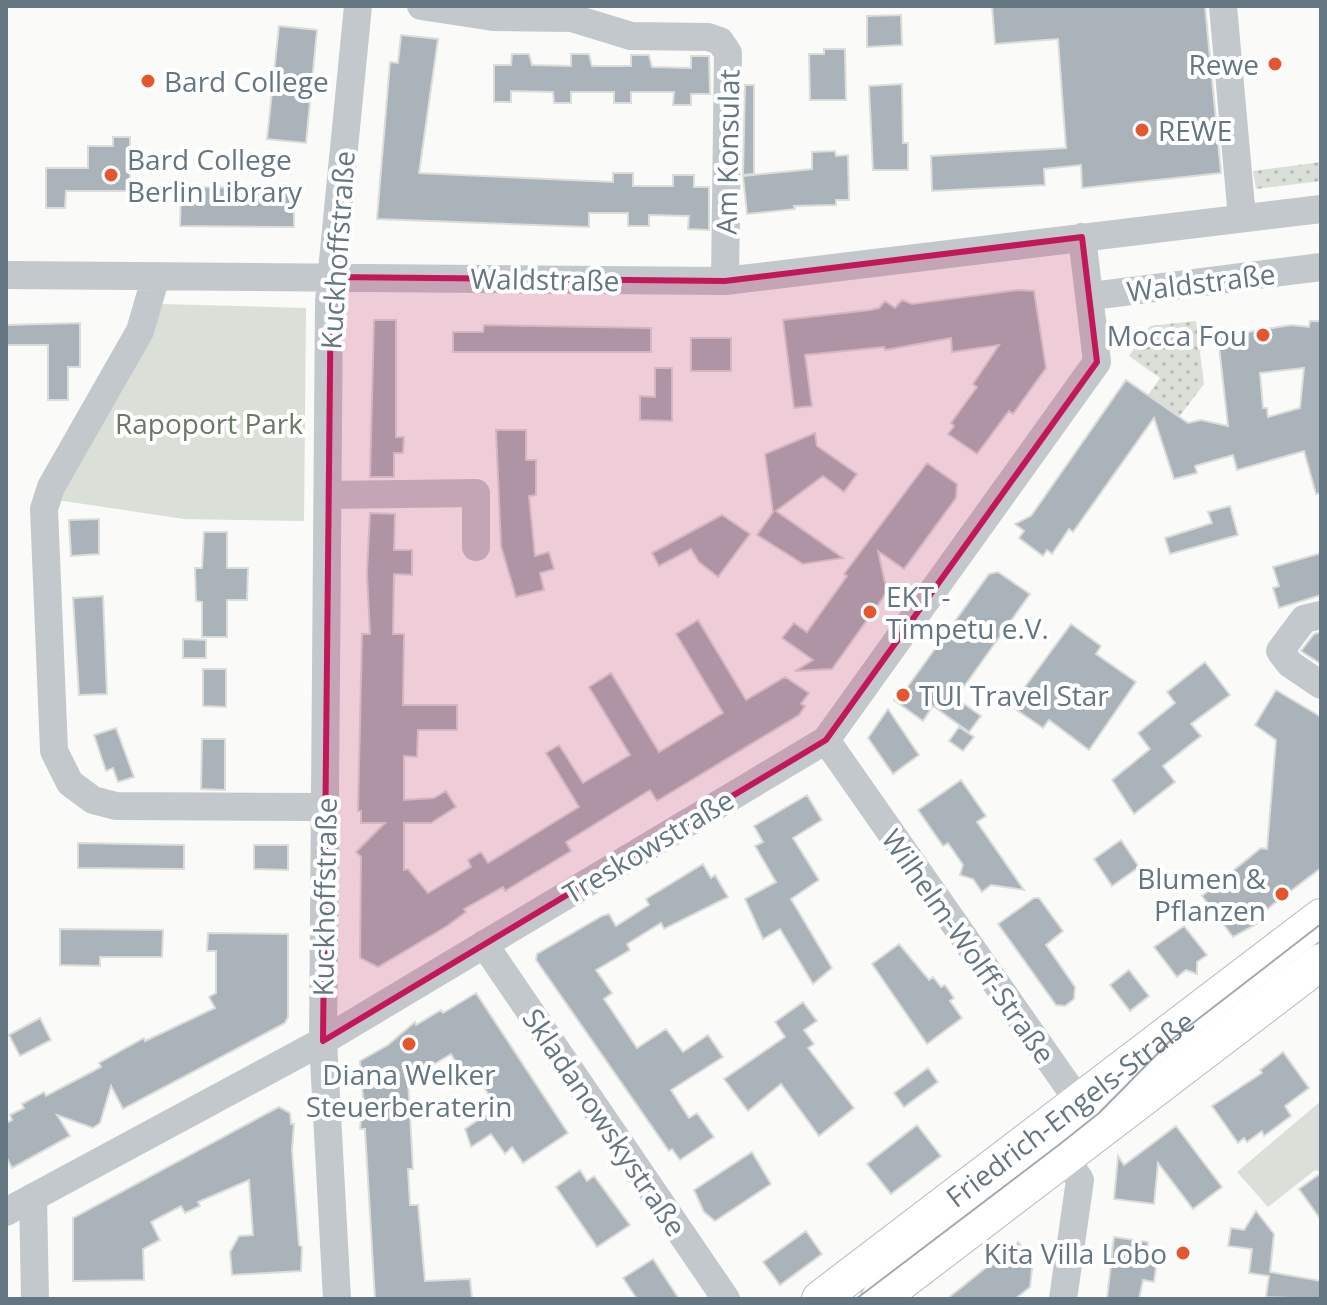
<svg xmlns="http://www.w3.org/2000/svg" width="1327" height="1305" viewBox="0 0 1327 1305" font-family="'Open Sans',sans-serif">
<defs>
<pattern id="grass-dots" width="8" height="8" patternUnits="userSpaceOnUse" patternTransform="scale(2)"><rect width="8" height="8" fill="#dadfd7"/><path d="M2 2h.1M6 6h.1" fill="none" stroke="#b4b9b4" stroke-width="1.8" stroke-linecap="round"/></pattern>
</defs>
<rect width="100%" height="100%" fill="#fafaf8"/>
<path fill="url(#grass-dots)" d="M1321 162V181L1256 189 1253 171Z
M1196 321 1204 384 1179 417 1148 395 1160 378 1129 356 1150 326Z"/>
<path fill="#dadfd7" d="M162 304 306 308 304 521 184 519 57 500Z
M1321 1101V1172L1315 1170 1268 1207 1237 1172Z"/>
<path fill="#aab3b9" stroke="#dcdcda" stroke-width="2" fill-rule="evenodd" d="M992 6H1205L1221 173 1082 188 1081 165 1044 169 1045 185 932 191 931 156 1066 148 1058 39 995 44Z
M901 15 902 45 867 47V16Z
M279 26 317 30 306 143 267 139Z
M401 35 438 39 419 173 613 182V173H633V186H673V175H694V187H709V230L688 229 689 216 649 215V226H628V213H589V227L377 219 390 62 398 63Z
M824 49H845L846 100H810L809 54H824Z
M512 54H529L532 65 571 66V54H589L592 66H631V55H649L652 67 691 68V56H709L710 94H691V105H673L674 92H631V103H614V92H571V103H554L553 92 511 91V102H494V65H511Z
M902 84 903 143H908V170H873L869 86Z
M745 85H754V174L743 175Z
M113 137H130V191H66L65 208H46V168H88V146H113Z
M835 151 836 156 848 155 849 200H836V205L794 206 795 209 747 214 743 176 812 169V152Z
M181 187 294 188V227L180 226Z
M1018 290 1034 291 1046 368 1013 414 1009 411 977 454 948 434 954 426 951 423 977 387 973 384 999 345 952 352 951 338 885 350 884 347 805 355 812 406 794 408 783 320 870 310 879 308 885 301 895 308 902 300 912 304Z
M374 320H396V437H404L403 453H394V477H370Z
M1310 321H1321V493L1316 494 1304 451 1237 470 1233 455 1195 466 1197 473 1174 479 1154 418 1073 532 1069 529 1052 554 1047 550 1043 556 1019 538 1024 531 1015 524 1031 516 1126 380 1188 423 1201 420 1228 426 1218 337 1291 325 1309 327ZM1304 368 1300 408 1268 417 1267 408H1263L1260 373Z
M80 323V367H68V400H48V345H6V325Z
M484 325 651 328V352H453V332H483Z
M691 338H731V371H691Z
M655 368H672V421L640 420V396L655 397Z
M496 430H526V460H536V495L529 496 535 556 549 552 554 569 540 573 544 590 516 597 501 546Z
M815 433 817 446 857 474 844 492 823 476 776 511 843 558 803 564 757 535 773 512 765 454Z
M927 463 957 484 956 498 904 569 878 551 887 592 832 669 795 671 813 660 782 638 794 623 807 632 847 576 844 574Z
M1230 506 1238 535 1170 554 1165 538 1212 523 1208 512Z
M370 513 395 514 394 550H412V575L394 574 393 634H404L403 705H457V730H418L417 757 404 756V800L434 798 446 791 456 807 431 823H404V870L408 869 428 893 471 867 468 860 481 852 488 863 579 807 546 753 559 745 583 783 630 755 589 687 611 673 659 752 723 713 676 634 698 620 746 700 785 677 809 693 801 704 805 706 799 715 657 801 650 790 566 842 571 851 505 891 503 887 464 909 466 912 447 926 378 967 360 958 361 857 356 852 385 823H361V811H358L362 634H370L367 573Z
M722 515 750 534 718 577 699 562 691 549 659 566 652 553Z
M99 519V554L71 556 69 520Z
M204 532H227V568H248L247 600H227V637H202V602L196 601 195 568H202Z
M1321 553V595L1279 608 1273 588 1279 586 1273 567Z
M998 572 1030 594 956 698 981 716 969 732 933 706 923 721 894 700 903 687 906 689 989 574Z
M103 596 107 694 79 695 73 598Z
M1071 624 1101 646 1096 654 1136 682 1089 750 1049 720 1043 728 1011 706Z
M1321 632V664L1301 651 1314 634Z
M183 639 206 640V658H183Z
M1205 662 1230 695 1191 724 1201 736 1163 766 1175 782 1134 814 1112 780 1150 749 1138 733 1175 703 1167 692Z
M203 669H226V707L203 706Z
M1276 690 1321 717V868L1271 906 1259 917 1262 921 1233 937 1202 896 1261 848 1267 849 1276 740 1255 725Z
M888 709 919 755 893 774 868 738Z
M959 727 974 737 963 751 949 741Z
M116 728 134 777 118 782 113 768 106 771 94 735Z
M202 739H225V790L201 789Z
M961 780 986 816 977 822 1024 890 991 885 982 892 973 879 960 875 963 865 948 843 943 846 918 810Z
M807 795 822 820 793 838 819 880 791 899 832 968 813 984 780 929 763 939 745 899 776 882 755 846 763 842 754 826Z
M1121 840 1139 867 1112 886 1094 859Z
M78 843 184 845V869L78 868Z
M254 845H288V870L254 869Z
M703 864 711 878 715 875 728 897 664 929 661 923 627 944 630 950 596 970 612 993 604 999 637 1048 666 1029 683 1052 708 1035 723 1057 671 1090 689 1118 697 1113 714 1137 680 1160 672 1149 669 1151 536 960 537 954 602 916 609 914 616 926 649 905 646 899Z
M1034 898H1039L1063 931 1046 945 1075 987 1074 999 1065 1006 1056 1005 998 924Z
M1184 926 1207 955 1197 962V974L1186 970 1177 977 1154 947Z
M60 929 163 930 162 957H100V966L60 965Z
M208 933 288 934V1017L285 1023 123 1109 111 1086 100 1123 93 1128 57 1115 70 1136 12 1168 6 1156V1123L12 1120 10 1115 24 1108 22 1104 44 1092 46 1096 101 1067 99 1063 144 1038 145 1041 215 1008 209 997 216 993V951H207Z
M899 944 929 980 933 977 941 987 945 985 954 998 950 1001 962 1018 927 1044 872 964Z
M1129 970 1149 996 1130 1011 1110 985Z
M476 993 568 1133 523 1163 512 1147 505 1154 491 1134 471 1147 465 1129 497 1107 477 1077 468 1082 451 1054 408 1080 413 1169H408L410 1205H418L425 1281 470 1279 472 1299H375L365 1129H360L363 1098 360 1061 388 1045 415 1022 416 1025 441 1010 443 1013Z
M803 1002 817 1021 804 1030 814 1044 808 1048 854 1108 819 1136 781 1084 748 1111 724 1079 785 1037 775 1022Z
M40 1018 51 1040 20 1056 9 1035Z
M1283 1052 1309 1088 1285 1106 1291 1116 1264 1136 1262 1131 1247 1142 1244 1138 1238 1143 1212 1106 1262 1073 1260 1070Z
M928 1068 938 1082 904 1107 894 1093Z
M279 1107 290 1113 291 1124H294L292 1150 299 1245 302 1247 301 1271 232 1275 230 1252 239 1236 253 1235 249 1180 198 1202 200 1206 185 1213 181 1206 151 1222 160 1240 143 1249 144 1280 73 1281V1218Z
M917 1125 941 1156 891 1194 867 1164Z
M1176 1126 1222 1187 1193 1209 1158 1163 1154 1204 1114 1199 1118 1156 1124 1165Z
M752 1152 771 1184 715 1221 704 1212 694 1190Z
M580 1170 587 1181 594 1176 630 1225 597 1247 556 1187Z
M1321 1173V1220L1299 1189Z
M1256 1211 1274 1234 1270 1272 1321 1281V1299L1266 1297 1269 1276 1249 1273 1252 1249 1228 1246 1231 1228 1244 1230Z
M806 1231 822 1254 780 1285 763 1262Z
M1114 1237 1148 1242 1146 1258 1157 1260 1154 1282 1143 1280 1139 1299H1107Z
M1018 1242 1033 1260 1030 1287 1015 1299H947Z
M653 1259 679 1299H637L623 1278Z"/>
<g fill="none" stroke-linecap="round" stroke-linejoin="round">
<defs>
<g id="major">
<path id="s1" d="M820 1299 1321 917"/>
<path d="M879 1299 1321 962"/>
</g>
</defs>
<use href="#major" stroke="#b5babe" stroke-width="38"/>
<path stroke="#c3c8cc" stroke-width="28" d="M421 6 493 17 572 18 631 36 708 37 720 41 728 53 725 281
M1223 6 1242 218
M6 275 725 281 1321 209
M156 276 140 331 51 487 44 509 54 751 70 783 93 800 116 806 325 807
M1092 296 1321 267
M329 495 476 493V547
M1321 615 1304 619 1280 651 1290 664 1321 685
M826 740 1079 1102 1066 1159 1080 1180 1063 1299
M484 944 726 1299
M33 1197 35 1299
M6 1212 323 1041 826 740 1097 362 1082 237
M337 1299 323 1041 329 301 358 6"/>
<use href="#major" stroke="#fff" stroke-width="36"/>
<path stroke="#a2aab0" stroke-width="2" d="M856 1299 1060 1144 1099 1113 1171 1040 1321 924"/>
</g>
<path fill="#c2185b" fill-opacity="0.2" stroke="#c2185b" stroke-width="6" stroke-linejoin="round" d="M1082 237 1097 362 826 740 323 1041 331 277 725 281Z"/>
<g fill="#e4572e" stroke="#fff" stroke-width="3">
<circle cx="1275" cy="64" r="8"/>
<circle cx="148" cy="81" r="8"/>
<circle cx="1142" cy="130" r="8"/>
<circle cx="111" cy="175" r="8"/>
<circle cx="1263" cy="335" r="8"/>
<circle cx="870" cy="612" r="8"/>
<circle cx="903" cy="695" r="8"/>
<circle cx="1282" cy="894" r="8"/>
<circle cx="409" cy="1044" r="8"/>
<circle cx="1183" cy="1253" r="8"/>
</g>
<g text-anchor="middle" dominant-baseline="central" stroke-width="8" stroke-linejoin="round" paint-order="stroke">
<g font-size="28" fill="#657683" stroke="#fff" text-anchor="start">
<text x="1259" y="64" text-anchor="end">Rewe</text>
<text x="164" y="81">Bard College</text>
<text x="1158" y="130">REWE</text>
<text x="127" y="159">Bard College<tspan x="127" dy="32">Berlin Library</tspan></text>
<text x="1247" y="335" text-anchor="end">Mocca Fou</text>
<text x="886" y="596">EKT -<tspan x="886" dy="32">Timpetu e.V.</tspan></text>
<text x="919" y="695">TUI Travel Star</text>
<text x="1266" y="878" text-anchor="end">Blumen &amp;<tspan x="1266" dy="32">Pflanzen</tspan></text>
<text x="409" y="1074" text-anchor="middle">Diana Welker<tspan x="409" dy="32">Steuerberaterin</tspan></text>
<text x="1167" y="1253" text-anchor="end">Kita Villa Lobo</text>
</g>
<g font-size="28" fill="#657683" stroke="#fff">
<text transform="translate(727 152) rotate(-89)">Am Konsulat</text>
<text transform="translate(337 250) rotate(-86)">Kuckhoffstraße</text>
<text transform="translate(545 279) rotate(1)">Waldstraße</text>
<text transform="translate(1201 282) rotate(-7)">Waldstraße</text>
<text transform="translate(648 846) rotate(-31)">Treskowstraße</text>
<text transform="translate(324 897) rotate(-89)">Kuckhoffstraße</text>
<text transform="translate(969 946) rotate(55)">Wilhelm-Wolff-Straße</text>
<text stroke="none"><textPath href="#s1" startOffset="314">Friedrich-Engels-Straße</textPath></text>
<text transform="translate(605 1122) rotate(56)">Skladanowskystraße</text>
</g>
<g font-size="28" fill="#687a64" stroke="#fff">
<text x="209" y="423">Rapoport Park</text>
</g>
</g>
<rect width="1327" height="1305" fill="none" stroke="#657683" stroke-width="16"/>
</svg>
